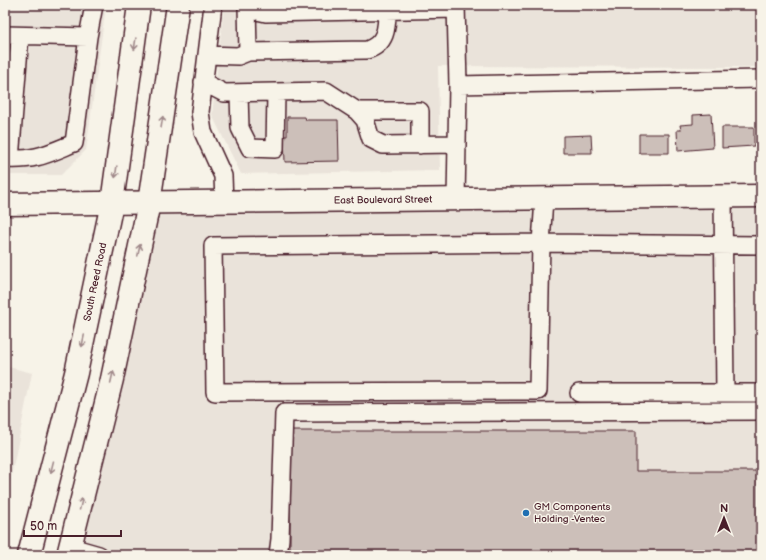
<svg xmlns="http://www.w3.org/2000/svg" width="766" height="560" viewBox="0 0 766 560" font-family="'Balsamiq Sans',sans-serif">
<rect width="100%" height="100%" fill="#f7f3e8"/>
<filter id="ink" filterUnits="userSpaceOnUse"><feTurbulence type="fractalNoise" baseFrequency=".025" numOctaves="2"/><feDisplacementMap in="SourceGraphic" scale="8" xChannelSelector="R" yChannelSelector="G"/><feConvolveMatrix kernelMatrix="1 2 1 2 8 2 1 2 1" color-interpolation-filters="sRGB"/></filter>
<g filter="url(#ink)">
<path fill="#eae3da" d="M5 5H106L86 150 61 175H5Z
M224 5H761V67L438 66 440 170 241 174 212 115Z
M761 194V555H68L149 203Z
M5 366 32 373 5 507Z"/>
<path fill="#ccbfb9" stroke="#4a1f2b" d="M711 114 713 148 678 151 677 130H681L680 125 693 124V115Z
M287 117H305L306 120H338L339 161 285 162 284 136H287Z
M722 127H754V146L722 148Z
M639 134H669V153H639Z
M591 135 592 153H563V136Z
M5 254H6V301H5Z
M290 431H636V471H761V555H290Z"/>
<g fill="none" stroke-linecap="round" stroke-linejoin="round">
<defs>
<path id="minor" d="M213 5 200 112 203 132 223 176 224 202
M247 5 248 52
M251 5 257 11 266 13 456 9
M5 35 88 37 74 143C47 154 35 161 5 159
M88 37 94 5
M207 55 238 56 248 52 367 50C386 44 387 28 387 11
M203 82 224 93 326 91 357 111 365 120 371 139 383 145 457 144
M458 85 761 79
M239 94 240 128 250 148 275 149 276 93
M357 111H420V145
M10 159 20 36
M723 196 725 393
M544 199 541 243 538 391 215 392 213 246 541 243 761 245
M456 200 458 85 456 5
M579 393H761
M71 547 99 555
M278 555 280 539 284 413 761 411"/>
<g id="major">
<path id="s1" d="M5 204 761 196"/>
<path id="s2" d="M29 555 76 373 112 203 139 5"/>
<path d="M68 555 112 379 149 203 178 5"/>
</g>
</defs>
<use href="#minor" stroke="#4a1f2b" stroke-width="20"/>
<use href="#major" stroke="#4a1f2b" stroke-width="25"/>
<use href="#minor" stroke="#f7f3e8" stroke-width="17"/>
<use href="#major" stroke="#f7f3e8" stroke-width="22"/>
</g>
<defs><path id="oneway-shaft" d="M-6 0H5M1.5-3L5.5 0L1.5 3" fill="none" stroke-width="1.6" stroke-linecap="round" stroke-linejoin="round"/></defs>
<g stroke="#a0898a">
<use href="#oneway-shaft" transform="translate(135 44) rotate(98)"/>
<use href="#oneway-shaft" transform="translate(162 122) rotate(-81)"/>
<use href="#oneway-shaft" transform="translate(116 172) rotate(98)"/>
<use href="#oneway-shaft" transform="translate(139 250) rotate(-78)"/>
<use href="#oneway-shaft" transform="translate(83 341) rotate(102)"/>
<use href="#oneway-shaft" transform="translate(112 377) rotate(-77)"/>
<use href="#oneway-shaft" transform="translate(52 467) rotate(104)"/>
<use href="#oneway-shaft" transform="translate(81 504) rotate(-76)"/>
</g>
</g>
<circle fill="#1f6fb2" stroke="#f7f3e8" stroke-width="1.5" cx="526" cy="513" r="4"/>
<g text-anchor="middle" dominant-baseline="central" stroke-width="3" stroke-linejoin="round" paint-order="stroke">
<g font-size="10" fill="#4a1f2b" stroke="#f7f3e8">
<text stroke="none"><textPath href="#s1" startOffset="378">East Boulevard Street</textPath></text>
<text stroke="none"><textPath href="#s2" startOffset="281">South Reed Road</textPath></text>
</g>
<g font-size="10" fill="#4a1f2b" stroke="#f7f3e8" text-anchor="start">
<text x="534" y="507">GM Components<tspan x="534" dy="12">Holding -Ventec</tspan></text>
</g>
</g>
<rect width="766" height="560" fill="none" stroke="#f7f3e8" stroke-width="20"/>
<rect x="10" y="10" width="746" height="540" fill="none" stroke="#4a1f2b" stroke-width="1.5" filter="url(#ink)"/>
<g transform="translate(724 518)" stroke="#f7f3e8" stroke-width="3" paint-order="stroke">
<path d="M0-3L7 15L0 10L-7 15Z" fill="#4a1f2b"/>
<text y="-6" font-size="11" font-weight="bold" text-anchor="middle" fill="#4a1f2b">N</text>
</g>
<path d="M24 530v6h97v-6" fill="none" stroke="#4a1f2b" stroke-width="2"/>
<text x="30" y="530" font-size="12" fill="#4a1f2b" stroke="#f7f3e8" stroke-width="3" paint-order="stroke">50 m</text>
</svg>
